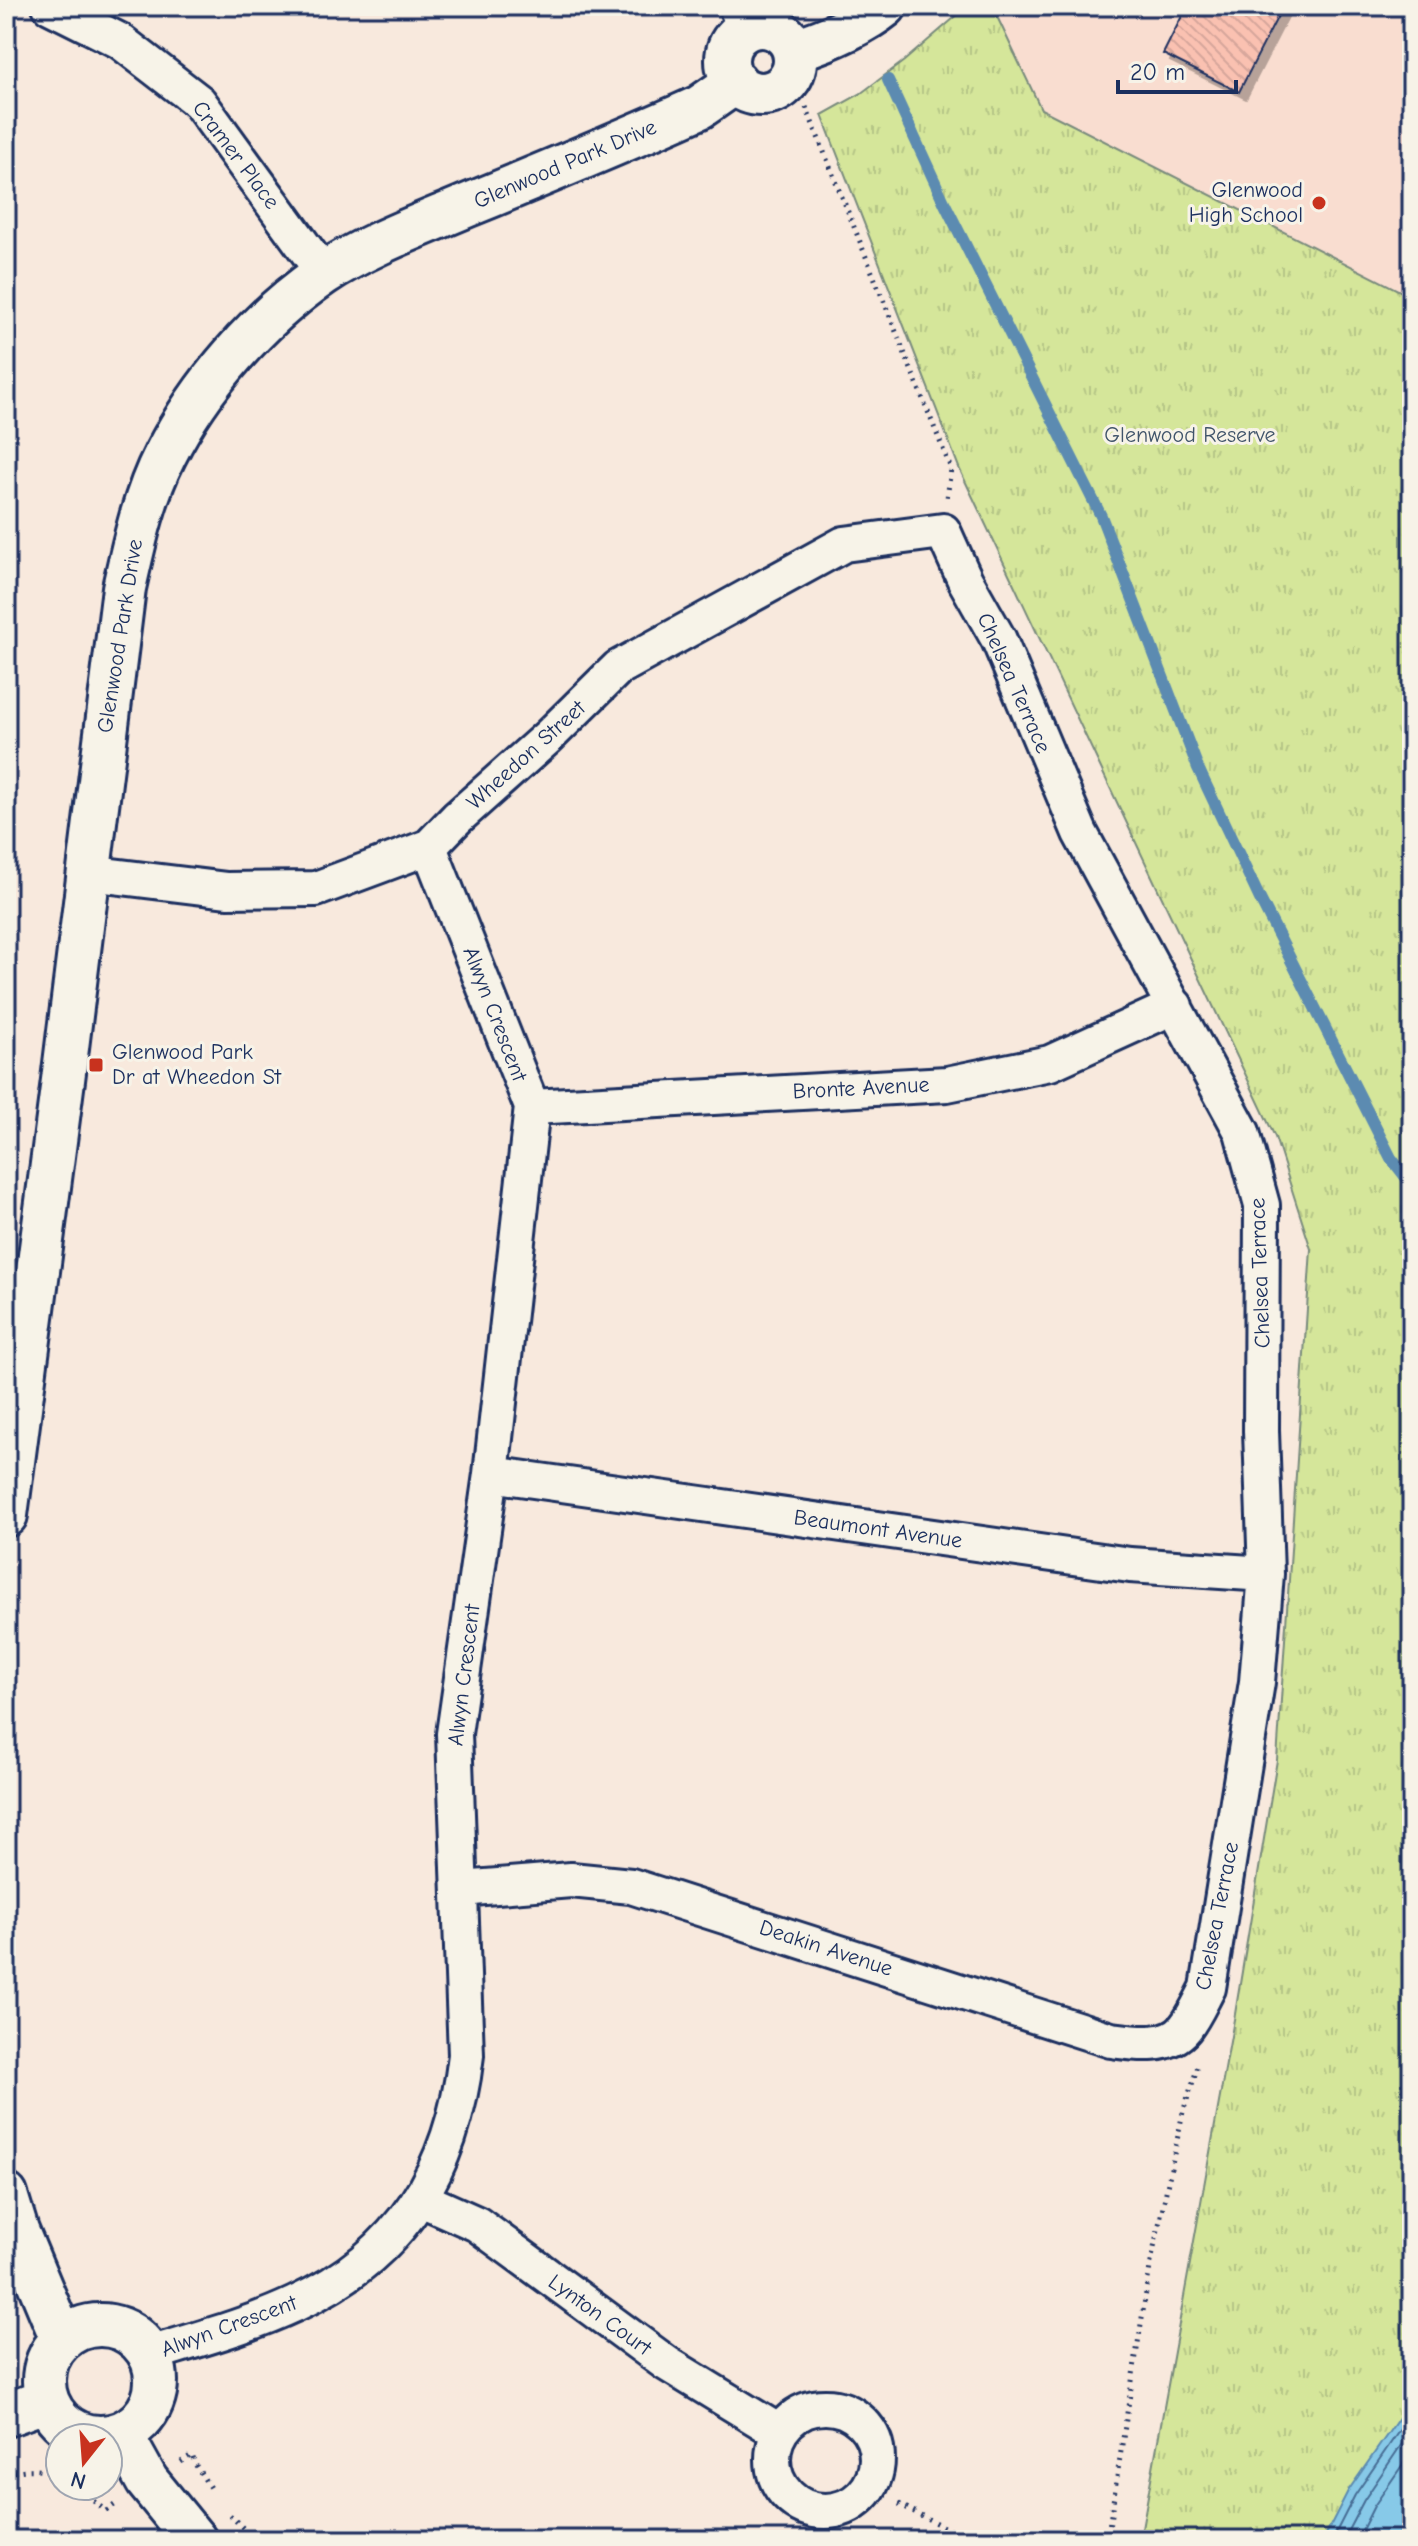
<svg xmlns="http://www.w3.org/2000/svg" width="1418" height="2546" viewBox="0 0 1418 2546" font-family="'Comic Neue',sans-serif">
<defs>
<pattern id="park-tufts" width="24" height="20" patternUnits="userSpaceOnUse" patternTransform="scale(2)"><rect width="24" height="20" fill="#d5e69a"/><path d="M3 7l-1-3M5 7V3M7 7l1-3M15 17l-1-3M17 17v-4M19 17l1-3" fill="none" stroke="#b6c687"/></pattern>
<pattern id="building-back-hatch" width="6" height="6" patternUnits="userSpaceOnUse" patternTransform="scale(2)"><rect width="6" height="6" fill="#fac1b1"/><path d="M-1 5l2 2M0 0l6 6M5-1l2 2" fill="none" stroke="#d6a69b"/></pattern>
<filter id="shadow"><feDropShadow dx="7" dy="7" stdDeviation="0" flood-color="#0004"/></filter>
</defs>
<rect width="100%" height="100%" fill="#f8e9dd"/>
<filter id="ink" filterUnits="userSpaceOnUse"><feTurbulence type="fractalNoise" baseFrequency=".0125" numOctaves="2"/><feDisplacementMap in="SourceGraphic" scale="16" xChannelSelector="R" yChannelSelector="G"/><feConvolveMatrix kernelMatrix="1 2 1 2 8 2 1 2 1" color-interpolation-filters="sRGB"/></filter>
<g filter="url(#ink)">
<path fill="#f9ddd0" d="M992 6H1412V297L1041 109Z"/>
<path fill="url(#park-tufts)" stroke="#788a7c" stroke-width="2" d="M968 6H992L1041 109 1412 297V2540H1140L1235 2014 1277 1760 1311 1249 1275 1137 960 470 822 115 860 94 904 61Z"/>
<path fill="#87c9e8" stroke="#5c8bb1" stroke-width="2" d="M1412 2399V2540H1323L1348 2491Z"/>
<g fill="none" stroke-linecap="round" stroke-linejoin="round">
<path stroke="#466d95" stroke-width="2" d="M1332 2540 1355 2495 1412 2412
M1343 2540 1364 2500 1412 2429
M1357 2540 1374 2506 1412 2451"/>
<path stroke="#5c8bb1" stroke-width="12" d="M888 80 945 204 1101 516 1198 768 1259 897 1391 1158 1412 1185"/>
</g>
<path fill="url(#building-back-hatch)" stroke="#1b2f5e" stroke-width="2" filter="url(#shadow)" d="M1187 6H1283L1239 92 1163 54Z"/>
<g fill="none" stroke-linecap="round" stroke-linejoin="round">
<defs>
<path id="minor" d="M50 6 120 41 199 102 324 274
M736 6 745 29
M88 873 227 890 316 889 429 847 457 818 548 737 618 668 844 544 943 531 965 580 999 640 1080 833 1242 1132 1262 1205 1261 1431 1266 1574 1257 1682 1208 1988C1201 2001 1194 2017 1185 2028 1168 2049 1135 2043 1111 2040L631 1886 571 1880 461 1889
M532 1107 947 1084 1050 1063 1175 1006
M491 1474 1130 1565 1266 1574
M421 2199 477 2224 666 2363 779 2432
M150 2354C199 2339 248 2326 295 2304 402 2255 453 2170 466 2055L454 1734 491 1474 532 1107 429 847
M773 2459a52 52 0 1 1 104 0a52 52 0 1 1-104 0Z"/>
<path id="tertiary" d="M727 60a34 34 0 1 1 68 0a34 34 0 1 1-68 0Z
M795 50C826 40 859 27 885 6
M6 1515 63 1080 124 588C134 543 144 496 165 455 201 384 258 319 323 274 365 246 419 226 466 206 544 174 622 142 700 107L736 82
M6 2195 17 2231 62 2339
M44 2381a56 56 0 1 1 112 0a56 56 0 1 1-112 0Z
M6 2415 47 2400
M121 2434 147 2481 195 2540"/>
</defs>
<use href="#minor" stroke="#1b2f5e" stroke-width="40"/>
<use href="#tertiary" stroke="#1b2f5e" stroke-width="48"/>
<path stroke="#1b2f5e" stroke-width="5" stroke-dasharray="2 6" stroke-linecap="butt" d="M806 107 951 469 947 498
M181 2462 192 2455 195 2464 212 2491
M6 2474C26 2468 41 2468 60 2476
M75 2486 106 2511 116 2504
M899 2504 969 2540
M230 2515 255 2540
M1107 2540 1150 2267 1183 2112 1198 2066"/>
<use href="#minor" stroke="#f7f3e8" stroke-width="34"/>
<use href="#tertiary" stroke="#f7f3e8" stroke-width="42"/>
</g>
</g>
<g fill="#c8321e" stroke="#f7f3e8" stroke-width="3">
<circle cx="1319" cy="203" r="8"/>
<rect x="88" y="1057" width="16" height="16" rx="4"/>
</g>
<g text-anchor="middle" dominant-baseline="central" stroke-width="6" stroke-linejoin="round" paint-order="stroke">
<g font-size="22" fill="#1b2f5e" stroke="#f7f3e8">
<text transform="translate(236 155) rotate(53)">Cramer Place</text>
<text transform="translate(565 164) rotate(-23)">Glenwood Park Drive</text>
<text transform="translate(120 636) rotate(-81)">Glenwood Park Drive</text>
<text transform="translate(1014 683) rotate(66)">Chelsea Terrace</text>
<text transform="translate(526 755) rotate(-42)">Wheedon Street</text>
<text transform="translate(495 1014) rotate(69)">Alwyn Crescent</text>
<text transform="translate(861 1088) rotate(-3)">Bronte Avenue</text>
<text transform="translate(1260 1273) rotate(-92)">Chelsea Terrace</text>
<text transform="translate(878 1529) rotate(8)">Beaumont Avenue</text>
<text transform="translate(464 1675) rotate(-83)">Alwyn Crescent</text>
<text transform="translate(1217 1916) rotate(-79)">Chelsea Terrace</text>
<text transform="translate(826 1948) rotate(18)">Deakin Avenue</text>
<text transform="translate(600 2315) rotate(36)">Lynton Court</text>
<text transform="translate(229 2326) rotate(-20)">Alwyn Crescent</text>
</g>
<g font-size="22" fill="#1b2f5e" stroke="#f7f3e8" text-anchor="end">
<text x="1303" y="190">Glenwood<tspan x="1303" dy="25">High School</tspan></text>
<text x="112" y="1052" text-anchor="start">Glenwood Park<tspan x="112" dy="25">Dr at Wheedon St</tspan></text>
</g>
<g font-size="22" fill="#40546a" stroke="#f7f3e8">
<text x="1190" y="435">Glenwood Reserve</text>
</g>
</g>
<rect width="1418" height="2546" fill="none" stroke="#f7f3e8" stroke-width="32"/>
<rect x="16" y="16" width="1386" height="2514" fill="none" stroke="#1b2f5e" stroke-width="3" filter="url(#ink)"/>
<g transform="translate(84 2462) rotate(197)"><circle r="38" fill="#f7f3e8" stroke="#9fa5b1" stroke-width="2"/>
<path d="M0-6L14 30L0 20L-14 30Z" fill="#c8321e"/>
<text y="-12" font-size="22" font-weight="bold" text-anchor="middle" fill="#1b2f5e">N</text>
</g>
<path d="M1118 80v12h118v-12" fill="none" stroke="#1b2f5e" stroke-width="4"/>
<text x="1130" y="80" font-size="24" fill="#1b2f5e" stroke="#f7f3e8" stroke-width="6" paint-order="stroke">20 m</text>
</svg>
